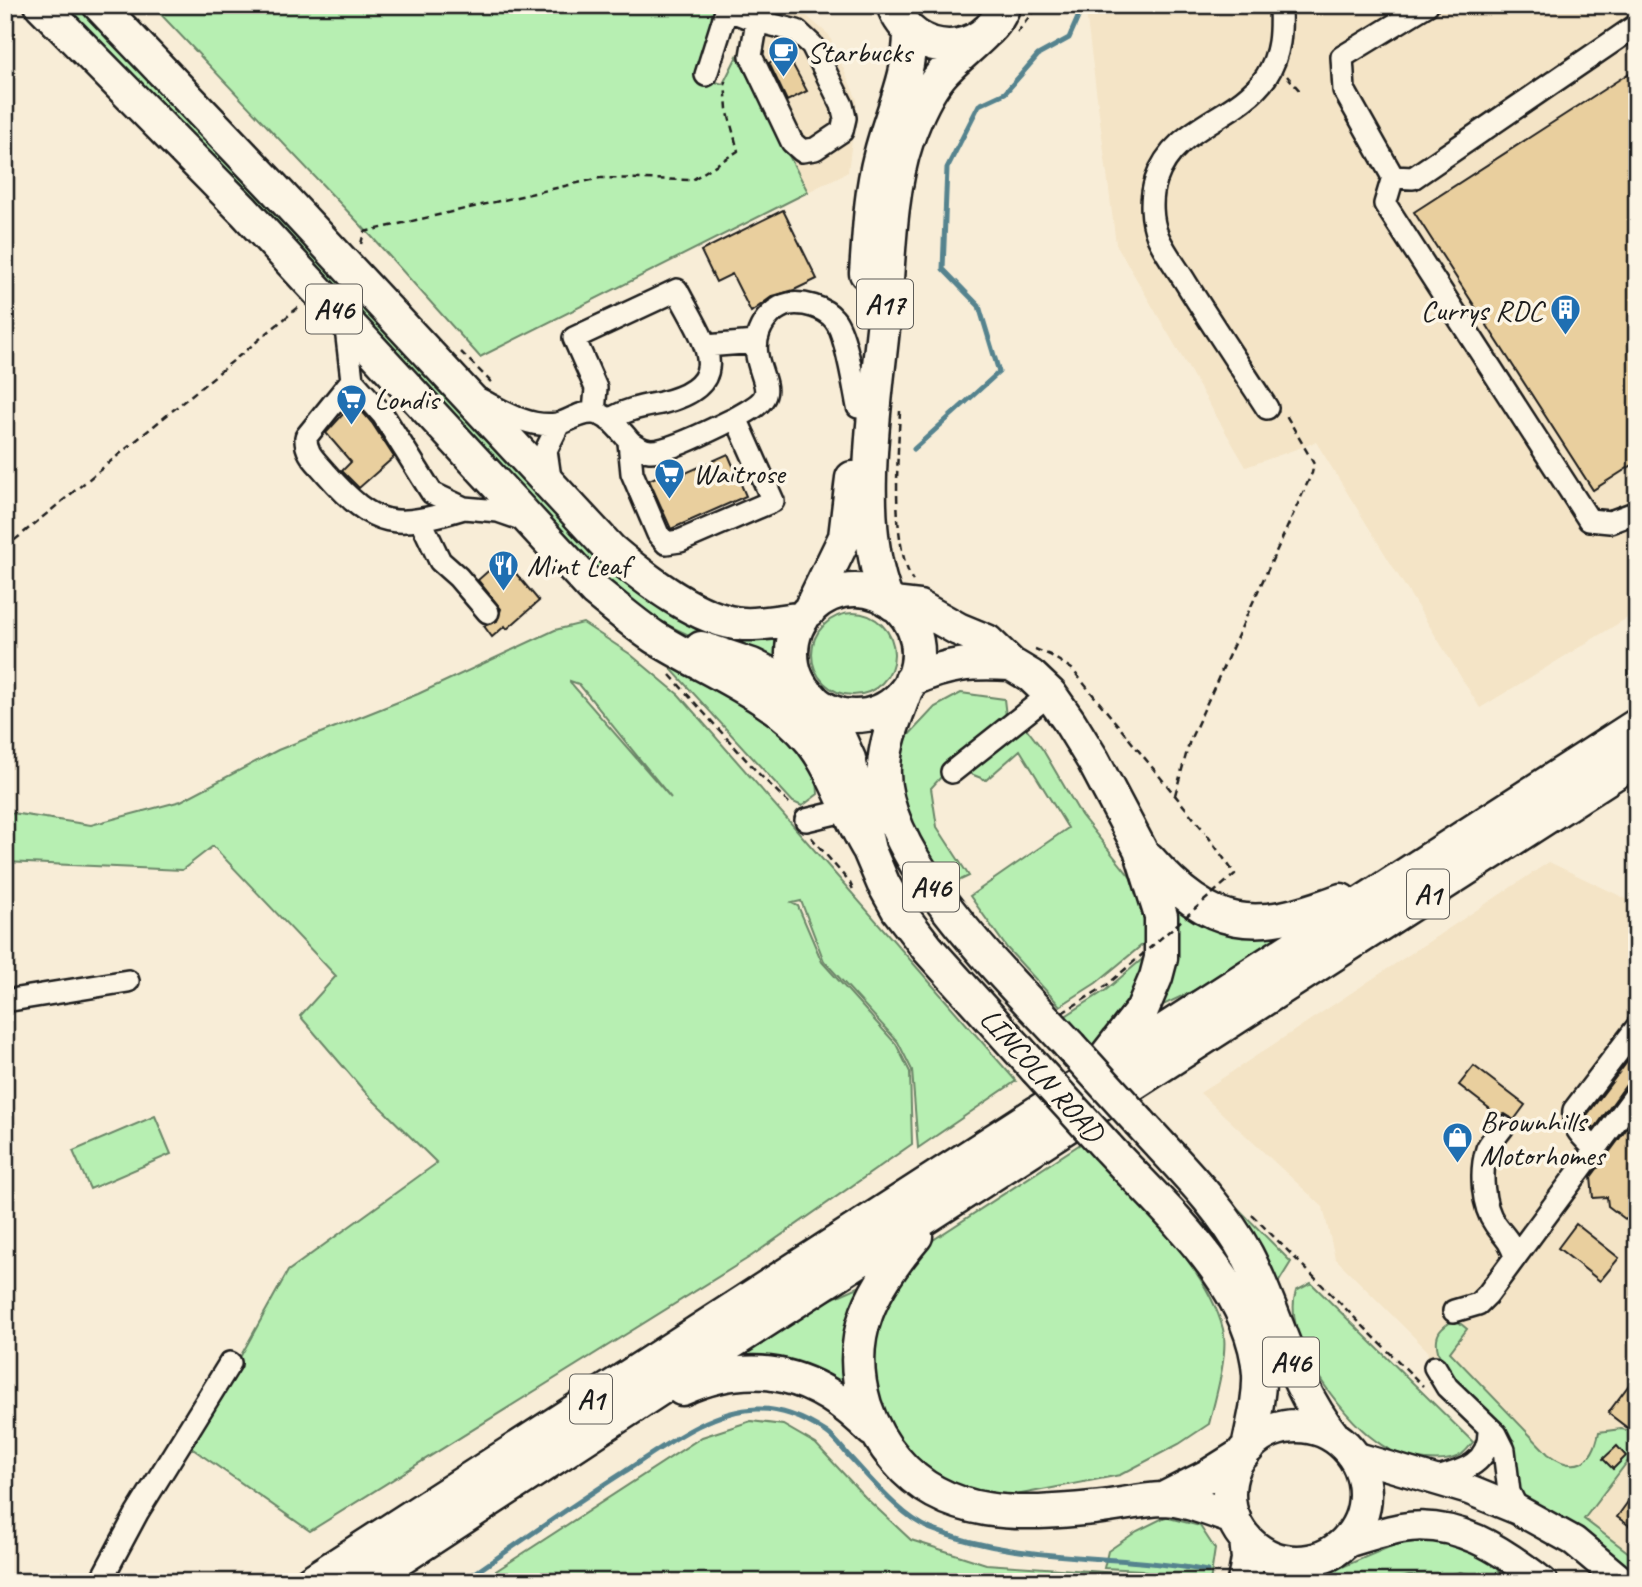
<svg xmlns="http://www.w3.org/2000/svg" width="1642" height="1587" viewBox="0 0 1642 1587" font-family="Caveat,sans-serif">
<rect width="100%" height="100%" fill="#f8edd7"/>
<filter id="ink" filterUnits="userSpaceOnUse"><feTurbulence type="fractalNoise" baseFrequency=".0143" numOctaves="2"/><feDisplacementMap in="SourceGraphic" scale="14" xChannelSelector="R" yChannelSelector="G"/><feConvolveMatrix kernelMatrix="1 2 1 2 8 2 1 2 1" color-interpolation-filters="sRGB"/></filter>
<g filter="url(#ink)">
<path fill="#f4e4c6" d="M752 5H794L829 35 857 100 848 172 808 192 737 56Z
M1085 5H1637V612L1480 708 1316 442 1246 467 1116 244Z
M1549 862 1637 904V1559L1583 1519 1433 1382 1427 1350 1335 1258 1323 1207 1200 1093Z"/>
<path fill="#b7efb2" stroke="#6a8667" stroke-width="2" fill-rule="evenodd" d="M58 5H84L566 523 736 638 757 641 775 638V663L691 636 663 623 612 589Z
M152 5H554L587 9 617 5H720L697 77 723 84 737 56 808 192 480 357 372 237Z
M812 654a41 41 0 1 1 82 0a41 41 0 1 1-82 0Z
M583 623 630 654 679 695 1016 1081 918 1148 912 1070 898 1042 824 961 801 901 792 903 798 906 822 962 896 1044 910 1072 912 1144 750 1257 310 1531 190 1447 288 1271 437 1163 365 1092 300 1016 336 976 213 846 182 870 5 862V812L91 825 181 801 278 750 418 694 555 630ZM570 681 579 684 671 798 570 682Z
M679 659 796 735 817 777 818 794 802 806 793 802 672 670Z
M961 693 1004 699 1007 725 1026 728 1043 750 1081 815 1131 878 1142 910 1148 940 1096 983 1060 1006 1007 948 970 896 1068 828 1020 750 986 780 951 766 931 788 937 827 969 876 950 885 906 818 897 778 904 740 935 707Z
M1164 896 1302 926 1214 981 1159 1007Z
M1147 955 1134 1003 1095 1048 1064 1017 1106 990Z
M155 1116 171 1154 90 1189 73 1151Z
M1082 1143C1128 1192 1206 1263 1223 1329 1229 1353 1215 1400 1209 1424L1179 1444 1120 1475 1016 1495 987 1496 945 1485 914 1460 891 1424 880 1400 873 1374 877 1309 927 1244Z
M1205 1175 1291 1262 1278 1283 1275 1278Z
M1311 1283 1473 1442C1470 1446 1466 1451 1462 1454 1452 1461 1437 1461 1426 1460 1408 1458 1390 1452 1376 1441 1340 1415 1281 1337 1296 1291Z
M865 1284 858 1405 722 1364 804 1311Z
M1455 1319 1467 1329 1450 1352 1548 1454C1575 1474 1593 1464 1599 1432L1621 1429 1626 1430 1637 1417V1449L1584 1519 1637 1559V1578L1563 1523 1515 1492 1514 1441C1491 1418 1433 1372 1437 1339 1438 1329 1448 1324 1455 1319Z
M751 1421 783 1425 816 1444 866 1498 911 1540 986 1564 1133 1574 1147 1578 1149 1582H479L702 1437Z
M1165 1517 1200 1526 1215 1549 1210 1582H1161L1142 1570 1104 1568 1108 1551 1137 1531Z
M1430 1540 1451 1543 1494 1561 1505 1582 1460 1572 1445 1576H1409L1382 1582H1329L1335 1570 1394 1545Z"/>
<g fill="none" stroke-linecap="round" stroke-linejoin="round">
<path stroke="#55838e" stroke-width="5" d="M914 449 999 372 979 306 943 269 947 168 979 105 1005 93 1038 55 1069 38 1083 6
M462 1582C516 1545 569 1507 624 1472 663 1447 710 1410 757 1409 782 1408 806 1419 826 1432 835 1438 841 1447 848 1455 870 1478 901 1517 931 1529 1019 1564 1115 1553 1207 1571"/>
</g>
<path fill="#e9cf9e" stroke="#1c1c1c" stroke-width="2" d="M787 54 807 91 787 101 769 63Z
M1637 68V462L1593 490 1414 212Z
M783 210 817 279 794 290 773 296 751 312 732 274 716 282 701 251Z
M354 402 372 423 394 457 359 488 342 471 351 462 326 433Z
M728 454 746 496 671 529 649 480 674 469 677 477Z
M503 558 539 601 507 629 505 626 492 637 484 626 497 621 501 609 478 580Z
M1637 1049V1080L1626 1085 1595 1128 1589 1123 1587 1115Z
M1474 1066 1525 1105 1514 1120 1505 1114 1498 1115 1459 1085Z
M1637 1115V1228L1608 1206 1607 1197 1593 1198 1591 1177Z
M1576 1224 1619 1258 1600 1281 1558 1248Z
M1637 1374V1418L1629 1429 1608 1413Z
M1617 1446 1626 1456 1613 1469 1603 1459Z
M1637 1489V1531L1617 1517Z"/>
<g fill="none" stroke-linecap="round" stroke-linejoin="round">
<defs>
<path id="minor" d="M1427 5 1342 57 1344 90 1393 177 1413 178 1637 25
M726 9 757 21 797 31 812 45 842 105 845 118 842 131 815 149 802 151 792 142 751 56 757 21
M706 75 728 5
M1393 177 1385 204 1589 520 1610 522 1637 512
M345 320 352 380 383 415 432 493 464 508 498 511 527 521
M706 346 756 342
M352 380 306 437C305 453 316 461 326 473 376 530 395 529 464 508
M481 400C504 412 529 428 557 424 569 422 579 412 593 413 608 414 618 428 627 438 631 444 642 450 650 451 670 452 716 427 736 418
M1267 408C1240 366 1212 325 1186 283 1177 268 1165 253 1158 237 1151 220 1150 198 1156 180 1174 125 1236 120 1266 77 1281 54 1281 31 1280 5
M594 413 596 388 574 338 677 290C702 339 740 384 661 403 641 407 627 409 609 420
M629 442 632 473 658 534 666 543 680 541 773 501 736 418C744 413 762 405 765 395 770 381 749 358 759 332 764 319 775 307 789 304 804 302 824 307 834 319 846 332 854 387 858 407
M551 485 546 450 559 424
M421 521 440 561 458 577 488 612
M952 772 1050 694
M806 820 848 810
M5 1001 128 981
M1503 1127C1498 1134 1490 1142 1487 1149 1480 1171 1482 1206 1495 1224 1505 1238 1509 1239 1515 1256
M1595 1149C1582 1136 1572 1130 1574 1110L1637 1027
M1454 1311 1478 1304 1488 1294 1637 1093
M1435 1367 1447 1387 1496 1434 1504 1450 1509 1492 1518 1510
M1434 1479C1463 1471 1491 1464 1489 1428
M100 1582 137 1513 230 1363"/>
<path id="major" d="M1354 1456 1469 1490 1518 1510 1574 1541 1623 1582
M1343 1544C1362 1538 1381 1532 1401 1528 1455 1518 1502 1550 1543 1582"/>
<path id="highway" d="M41 5 244 211 595 591C614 606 633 623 654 637 704 669 773 694 811 741 836 773 847 815 869 850
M99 5 272 186 611 550C645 579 698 621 743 624 763 625 783 621 803 618
M893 5C913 60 985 59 1004 5
M866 273C869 234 870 194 880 156 891 111 910 79 910 32
M792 653a63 63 0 1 1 126 0a63 63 0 1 1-126 0Z
M887 600C854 519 877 396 885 309 889 257 890 190 907 141 915 119 926 93 941 75 954 60 970 48 984 34
M893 604 919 607 958 629 987 641 1011 664 1031 676 1050 694 1069 721 1093 760 1140 849 1161 916V958L1156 977 1142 1010 1106 1056
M809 611 845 537 852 478
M701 648 752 665 806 692
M911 680C949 663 971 662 1011 664
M906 690C897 715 885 740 884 767 879 858 1012 982 1070 1046
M812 698 833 724 849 759 869 850 883 883 898 910 928 949 1036 1069
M1148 858C1212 931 1254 933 1341 900
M1140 1123C1178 1165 1220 1205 1247 1255 1278 1315 1291 1384 1334 1437
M1107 1147C1163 1208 1253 1285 1259 1374 1260 1398 1253 1423 1248 1448
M916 1236C873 1287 844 1335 865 1405 872 1426 881 1443 896 1460 946 1520 1022 1515 1093 1508 1116 1506 1139 1500 1162 1499 1186 1499 1211 1511 1234 1518
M682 1389C756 1356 818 1374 872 1430
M1229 1494a68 68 0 1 1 136 0a68 68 0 1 1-136 0Z
M1163 1499 1208 1476 1243 1454
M310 1582 1637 725
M365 1582 666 1385 1637 759
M1244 1582 1248 1559 1246 1539"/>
</defs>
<use href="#minor" stroke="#1c1c1c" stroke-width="26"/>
<use href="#major" stroke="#1c1c1c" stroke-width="33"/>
<use href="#highway" stroke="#1c1c1c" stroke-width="37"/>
<path stroke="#1c1c1c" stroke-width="2.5" stroke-dasharray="7 5" stroke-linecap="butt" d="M862 5 870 10
M1017 33 1038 5
M1287 76 1300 91
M361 244 364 232 600 178 692 180 738 151 727 109 725 81
M461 352 491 382
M900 411C898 456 890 542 913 581
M5 548 300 306
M1035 649 1050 655 1072 669 1205 832
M670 675 758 773 792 806
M1175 795 1190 740 1312 473 1314 464 1286 415
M811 837 850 883 854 892
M1252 1215 1423 1386"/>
<use href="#minor" stroke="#fcf5e5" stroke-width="21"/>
<use href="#major" stroke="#fcf5e5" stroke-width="28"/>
<use href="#highway" stroke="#fcf5e5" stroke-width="32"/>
<defs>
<path id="highway-bridge" d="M1070 1046 1140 1123
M1036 1069 1107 1147"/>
</defs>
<use href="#highway-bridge" stroke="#1c1c1c" stroke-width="37" stroke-linecap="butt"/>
<path stroke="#1c1c1c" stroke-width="2.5" stroke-dasharray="7 5" stroke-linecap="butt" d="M1062 1013 1107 985 1235 874 1205 832"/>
<use href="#highway-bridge" stroke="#fcf5e5" stroke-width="32"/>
</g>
</g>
<defs>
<symbol id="cafe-pin" viewBox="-11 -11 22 30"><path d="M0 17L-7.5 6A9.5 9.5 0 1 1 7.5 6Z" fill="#1f6fb2" stroke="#fcf5e5"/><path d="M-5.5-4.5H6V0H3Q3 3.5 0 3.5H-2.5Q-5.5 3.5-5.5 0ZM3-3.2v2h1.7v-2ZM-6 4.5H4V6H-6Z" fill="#fff"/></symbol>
<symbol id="building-pin" viewBox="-11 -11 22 30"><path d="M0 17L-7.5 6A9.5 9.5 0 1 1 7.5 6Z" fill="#1f6fb2" stroke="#fcf5e5"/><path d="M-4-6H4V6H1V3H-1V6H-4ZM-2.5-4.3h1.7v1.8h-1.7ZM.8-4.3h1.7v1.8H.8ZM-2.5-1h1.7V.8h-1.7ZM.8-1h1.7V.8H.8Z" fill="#fff"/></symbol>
<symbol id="supermarket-pin" viewBox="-11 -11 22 30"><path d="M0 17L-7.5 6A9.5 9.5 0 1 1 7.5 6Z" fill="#1f6fb2" stroke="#fcf5e5"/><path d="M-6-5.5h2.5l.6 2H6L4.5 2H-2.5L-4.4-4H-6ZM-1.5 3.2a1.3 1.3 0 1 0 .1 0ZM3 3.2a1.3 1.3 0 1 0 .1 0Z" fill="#fff"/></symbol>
<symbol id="restaurant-pin" viewBox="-11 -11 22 30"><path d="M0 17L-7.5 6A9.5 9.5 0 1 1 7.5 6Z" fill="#1f6fb2" stroke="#fcf5e5"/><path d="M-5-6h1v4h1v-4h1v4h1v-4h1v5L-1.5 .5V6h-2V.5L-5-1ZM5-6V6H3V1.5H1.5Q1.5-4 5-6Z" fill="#fff"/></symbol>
<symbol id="shop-pin" viewBox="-11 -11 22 30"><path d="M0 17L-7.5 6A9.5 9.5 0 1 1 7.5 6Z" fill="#1f6fb2" stroke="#fcf5e5"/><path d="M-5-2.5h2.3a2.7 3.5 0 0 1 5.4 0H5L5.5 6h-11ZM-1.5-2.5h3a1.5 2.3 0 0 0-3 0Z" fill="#fff"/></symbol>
</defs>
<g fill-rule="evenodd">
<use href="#cafe-pin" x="766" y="34" width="35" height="47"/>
<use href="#building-pin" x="1548" y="292" width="35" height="47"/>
<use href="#supermarket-pin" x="334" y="382" width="35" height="47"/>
<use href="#supermarket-pin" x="652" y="456" width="35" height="47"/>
<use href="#restaurant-pin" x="486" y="548" width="35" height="47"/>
<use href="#shop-pin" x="1440" y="1120" width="35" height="47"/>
</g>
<g text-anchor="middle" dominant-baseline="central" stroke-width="7" stroke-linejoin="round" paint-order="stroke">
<g fill="#fcf5e5" stroke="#5f5d58" stroke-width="2">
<rect x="857" y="279.5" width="56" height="49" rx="5"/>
<rect x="306" y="284.5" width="56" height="49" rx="5"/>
<rect x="903" y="862.5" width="56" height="49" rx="5"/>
<rect x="1407" y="869.5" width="42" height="49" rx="5"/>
<rect x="1263" y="1337.5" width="56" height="49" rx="5"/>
<rect x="570" y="1374.5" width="42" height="49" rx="5"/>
</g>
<g font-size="28" font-weight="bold" fill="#1c1c1c">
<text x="885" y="304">A17</text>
<text x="334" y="309">A46</text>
<text x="931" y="887">A46</text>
<text x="1428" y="894">A1</text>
<text x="1291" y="1362">A46</text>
<text x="591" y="1399">A1</text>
</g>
<g font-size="30" fill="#1c1c1c" stroke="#fcf5e5" text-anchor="start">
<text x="807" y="52">Starbucks</text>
<text x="1543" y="310" text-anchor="end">Currys RDC</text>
<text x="374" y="399">Londis</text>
<text x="693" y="473">Waitrose</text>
<text x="527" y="565">Mint Leaf</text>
<text x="1480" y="1121">Brownhills<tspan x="1480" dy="34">Motorhomes</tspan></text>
</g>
<g font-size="30" fill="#1c1c1c" stroke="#fcf5e5">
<text transform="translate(1042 1075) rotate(48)">LINCOLN ROAD</text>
</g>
</g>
<rect width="1642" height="1587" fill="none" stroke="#fcf5e5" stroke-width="28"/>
<rect x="14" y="14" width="1614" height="1559" fill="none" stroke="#1c1c1c" stroke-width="2.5" filter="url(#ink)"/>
</svg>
